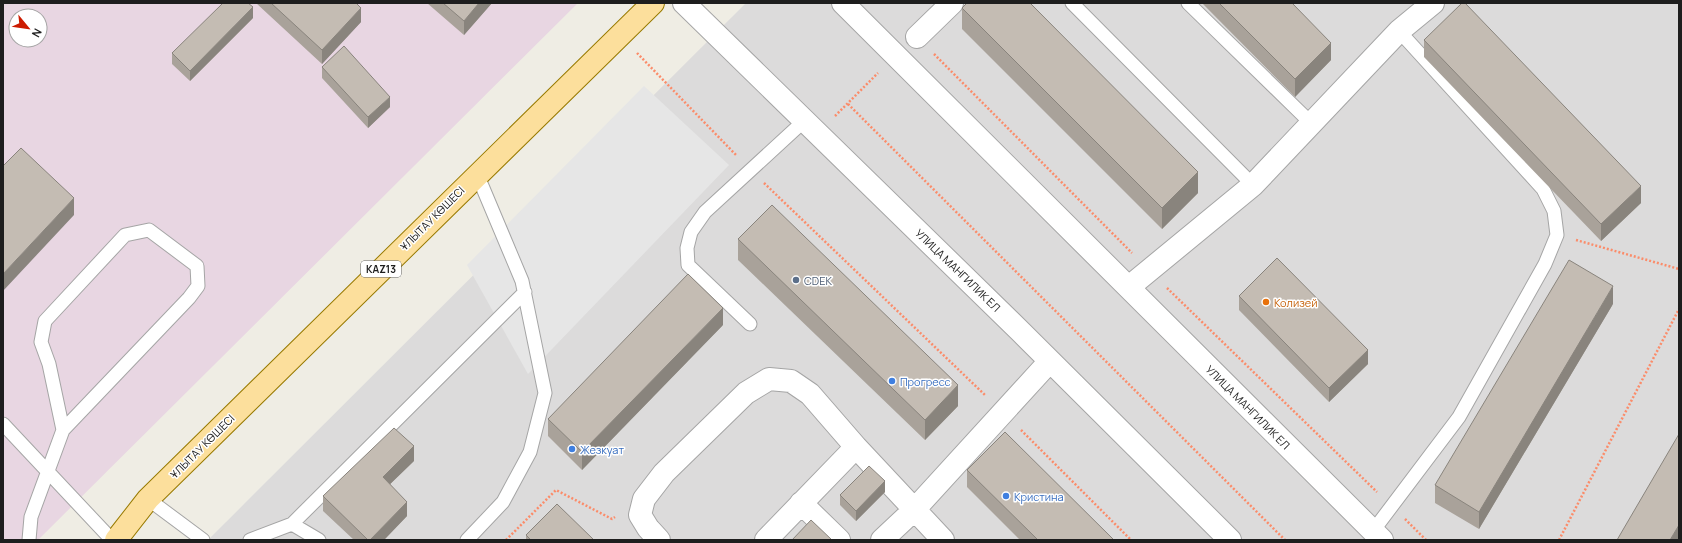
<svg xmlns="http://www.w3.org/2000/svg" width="1682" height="543" viewBox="0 0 1682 543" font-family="Manrope,sans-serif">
<rect width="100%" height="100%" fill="#efede4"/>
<path fill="#dcdbdb" d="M746 3H1679V540H208Z"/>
<path fill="#e8d6e2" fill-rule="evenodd" d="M3 3H578L38 540H3ZM16 16H40V40H16Z"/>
<path fill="#e6e6e6" d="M644 86 729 165 528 374 467 265Z"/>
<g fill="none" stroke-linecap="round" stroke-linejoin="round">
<defs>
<path id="service" d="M1072 3 1253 185
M1188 3 1311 123
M750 324 688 265 687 248 691 232 705 212 804 121
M3 424 112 540
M148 499 203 540
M292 524 525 292
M1373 531 1459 417 1545 264 1557 235 1554 211 1543 189 1399 31
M29 540 31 517 63 430 189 298 198 286 197 266 149 230 125 235 45 321 41 342 49 364 63 430
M250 540 292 524 319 540
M467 540 503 502 530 452 545 393 522 281 477 174"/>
<path id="minor" d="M684 3 1021 332 1230 540
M843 3 1382 540
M917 37 952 3
M1129 287 1253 185 1399 31 1433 3
M801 503 839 540
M659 540 648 528 640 515 644 499 664 473 746 393 769 379 791 381 810 394 856 447 943 540
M766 540 856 447
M882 540 914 510 1050 361"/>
<path id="primary" d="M116 540 148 499 653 3"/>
</defs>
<use href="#service" stroke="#a5a5a5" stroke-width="15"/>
<use href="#minor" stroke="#a5a5a5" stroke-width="24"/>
<use href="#primary" stroke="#987a00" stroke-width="24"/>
<path stroke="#fb8c6a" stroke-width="2.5" stroke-dasharray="2 2" stroke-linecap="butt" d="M637 53 737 156
M934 54 1132 253
M848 104 1285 540
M835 116 878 73
M764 183 986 396
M1576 240 1679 269
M1167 288 1377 492
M1021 430 1131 540
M1405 519 1426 540
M506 540 556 490 612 519 615 517
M1559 540 1679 309"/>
<use href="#service" stroke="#fff" stroke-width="13"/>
<use href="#minor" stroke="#fff" stroke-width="22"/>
<use href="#primary" stroke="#fcdf9c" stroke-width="22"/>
</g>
<path fill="#a9a29a" d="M256 3H356L361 22 322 64Z
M427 3H492L464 35Z
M1202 3H1292L1331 60 1295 97Z
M962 8 1198 193 1162 229 962 29Z
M253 18 190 81 172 64V53Z
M1424 40 1641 203 1601 241 1424 57Z
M322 67 390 107 368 128 322 78Z
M738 239 958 406 925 440 738 260Z
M1239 296 1368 364 1329 402 1239 310Z
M1613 304 1479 529 1435 503V485Z
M723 325 582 470 548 436V419Z
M414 461 390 484 407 516 384 540H354L323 511V496Z
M967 470 1114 540H1020L967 487Z
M885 492 856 521 840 505V495Z
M526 535 594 540H526Z"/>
<path fill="#89847d" d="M479 3H492L464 35V21Z
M253 7V18L190 81V71Z
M361 8V22L322 64V50Z
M1331 43V60L1295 97V79Z
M390 97V107L368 128V117Z
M1198 172V193L1162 229V208Z
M1641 186V203L1601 241V224Z
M74 198V215L3 291V274Z
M1613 286V304L1479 529V512Z
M723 308V325L582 470V452Z
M1368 350V364L1329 402V388Z
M958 385V406L925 440V420Z
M414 446V461L383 491V477Z
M885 481V492L856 521V511Z
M407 502V516L384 540H370Z
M1679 525V540H1670Z"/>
<path fill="#c4bcb3" stroke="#89847d" d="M223 3H248L253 7 190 71 172 53Z
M271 3H356L361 8 322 50Z
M443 3H479L464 21Z
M967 3H1030L1198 172 1162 208 962 8Z
M1219 3H1292L1331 43 1295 79Z
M1462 3H1465L1641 186 1601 224 1424 40Z
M344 46 390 97 368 117 322 67Z
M21 148 74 198 3 274V166Z
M772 205 958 385 925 420 738 239Z
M1277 258 1368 350 1329 388 1239 296Z
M1569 260 1613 286 1479 512 1435 485Z
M688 274 723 308 582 452 548 419Z
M394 428 414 446 383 477 407 502 370 540H368L323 496Z
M1005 432 1114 540H1038L967 470Z
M1679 434V525L1670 540H1617Z
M869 466 885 481 856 511 840 495Z
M557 504 594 540H531L526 535Z
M811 520 832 540H792Z"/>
<circle fill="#5c6f8a" stroke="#fff" stroke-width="1.5" cx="796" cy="280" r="4"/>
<circle fill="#e8710a" stroke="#fff" stroke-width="1.5" cx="1266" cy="302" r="4"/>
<g fill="#3f7fe0" stroke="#fff" stroke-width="1.5">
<circle cx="892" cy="381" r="4"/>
<circle cx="572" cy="449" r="4"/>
<circle cx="1006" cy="496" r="4"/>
</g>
<g text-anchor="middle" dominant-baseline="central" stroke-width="3" stroke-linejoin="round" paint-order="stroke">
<rect fill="#fff" stroke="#626262" stroke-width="1" x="361" y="261" width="40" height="16" rx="3"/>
<g font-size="10" font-weight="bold" fill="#1e1e1e">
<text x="381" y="269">KAZ13</text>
</g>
<g font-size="11" fill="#1e1e1e" stroke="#fff">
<text transform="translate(432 218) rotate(-45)">ҰЛЫТАУ КӨШЕСІ</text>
<text transform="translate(958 270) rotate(44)">УЛИЦА МАНГИЛИК ЕЛ</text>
<text transform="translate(1248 407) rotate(45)">УЛИЦА МАНГИЛИК ЕЛ</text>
<text transform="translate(202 446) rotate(-45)">ҰЛЫТАУ КӨШЕСІ</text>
</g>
<g font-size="11" fill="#4e5e75" stroke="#fff" text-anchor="start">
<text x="804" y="280">CDEK</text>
</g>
<g font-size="11" fill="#c56008" stroke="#fff" text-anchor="start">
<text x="1274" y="302">Колизей</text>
</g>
<g font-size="11" fill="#366cbe" stroke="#fff" text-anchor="start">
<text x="900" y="381">Прогресс</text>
<text x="580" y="449">Жезкуат</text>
<text x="1014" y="496">Кристина</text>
</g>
</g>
<rect width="1682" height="543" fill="none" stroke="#1e1e1e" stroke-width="8"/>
<g transform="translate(28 28) rotate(119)"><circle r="19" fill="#ffffff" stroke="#a5a5a5"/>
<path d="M0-3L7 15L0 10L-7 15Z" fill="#cc1b00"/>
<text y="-6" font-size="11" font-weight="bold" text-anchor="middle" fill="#1e1e1e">N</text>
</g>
</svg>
